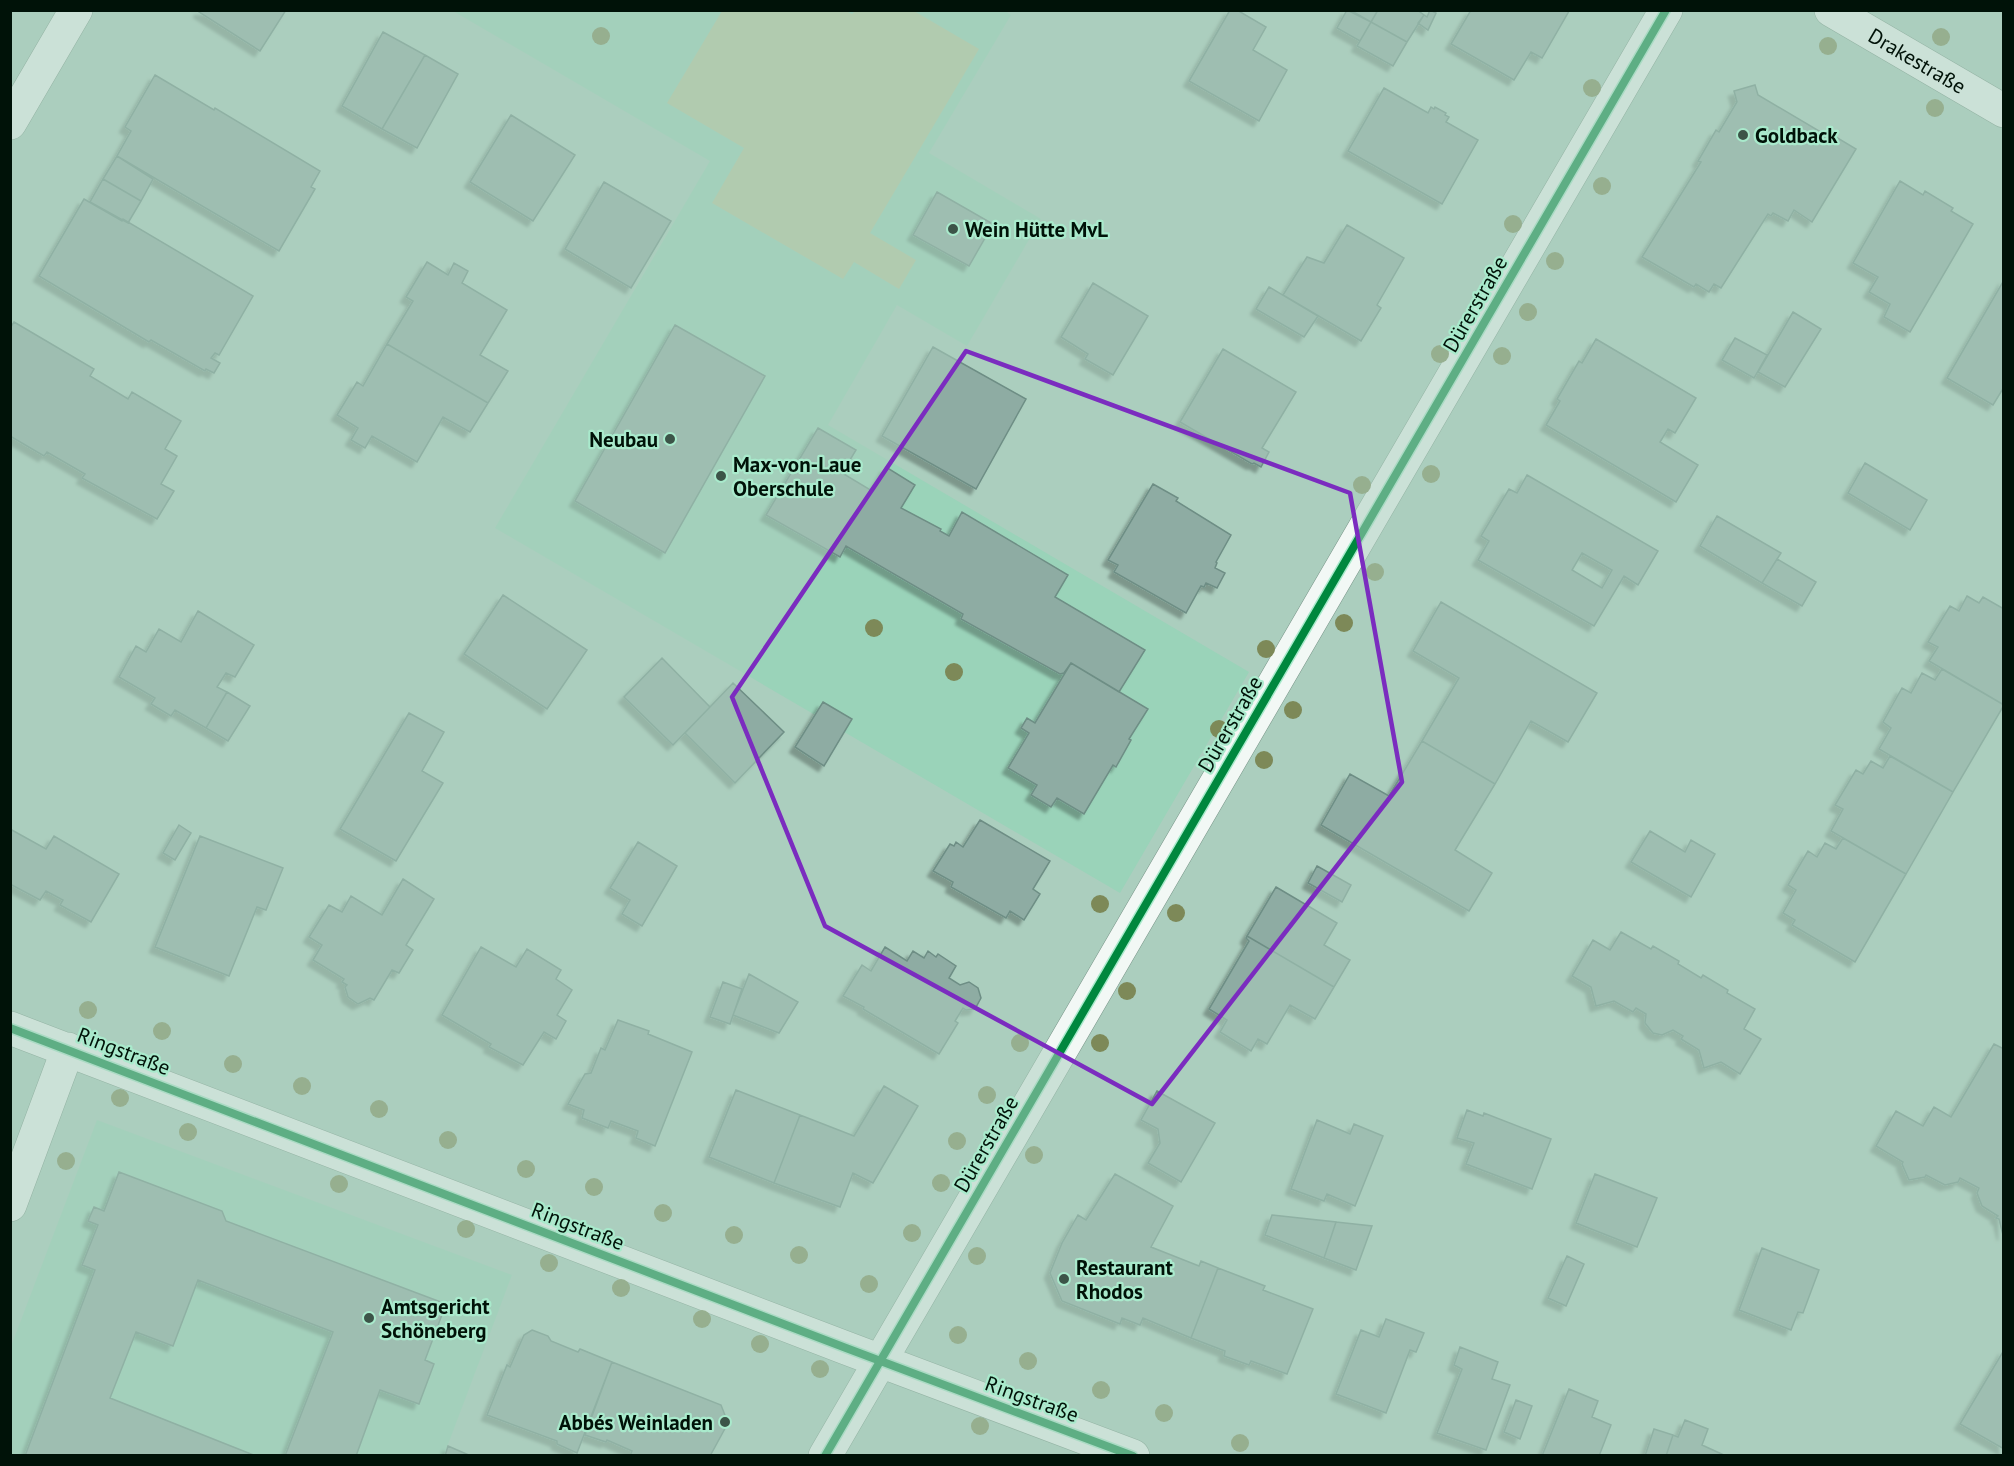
<svg xmlns="http://www.w3.org/2000/svg" width="2014" height="1466" viewBox="0 0 2014 1466" font-family="'PT Sans',sans-serif">
<defs>
<filter id="shadow"><feDropShadow dx="-5.5" dy="5.5" stdDeviation="1.5" flood-color="#0004"/></filter>
</defs>
<rect width="100%" height="100%" fill="#abcebe"/>
<path fill="#9ad3b9" d="M1004 10 1011 15 929 153 1041 219 967 346 897 305 828 425 1249 672 1120 893 495 528 710 161 453 11Z
M97 1120 512 1275 444 1455H11L10 1349Z"/>
<path fill="#b9c79e" d="M846 11 852 14 855 11H914L979 49 870 233 916 260 899 289 854 262 843 279 712 203 744 148 667 103 722 11Z"/>
<path fill="#8eaca3" stroke="#6e8e85" stroke-width="1.5" fill-rule="evenodd" filter="url(#shadow)" d="M200 10H286L260 51 199 12Z
M1230 10H1237L1266 27 1253 50 1287 70 1259 121 1189 81Z
M1347 10 1371 22 1360 41 1337 28Z
M1350 10H1378L1371 22Z
M1378 10H1417L1424 15 1407 42 1371 22Z
M1430 10 1436 13 1428 30 1418 23 1424 15 1427 17Z
M1471 10H1568L1569 11 1542 58 1531 52 1514 80 1451 44Z
M1371 22 1407 42 1393 66 1357 46Z
M383 32 425 55 382 129 342 106Z
M425 55 458 74 417 148 382 129Z
M155 75 214 110 215 108 320 171 311 187 315 189 279 251 117 156 131 131 125 127Z
M1755 85 1758 95 1824 134 1826 131 1856 149 1812 222 1794 210 1788 221 1773 213 1771 216 1768 214 1721 288 1714 284 1709 292 1696 284 1694 287 1642 257 1701 162 1698 161 1716 130 1719 132 1737 102 1734 91Z
M1384 88 1428 113 1431 107 1434 109 1435 107 1446 113 1445 115 1449 117 1446 122 1478 140 1442 204 1348 151Z
M511 115 575 155 533 221 470 182Z
M117 156 153 179 141 201 103 179Z
M103 179 141 201 128 223 90 202Z
M1900 181 1923 195 1925 191 1953 208 1951 211 1973 224 1910 332 1884 317 1890 304 1869 292 1878 277 1853 263Z
M604 182 671 221 631 288 565 249Z
M937 192 993 224 969 266 913 235Z
M84 199 122 221 123 219 253 296 219 355 215 353 211 358 220 363 214 373 206 369 205 371 151 340 149 342 39 276Z
M1347 225 1404 258 1377 305 1381 308 1361 341 1283 295 1307 257 1324 263Z
M427 262 448 275 454 263 468 271 462 283 507 310 480 355 508 371 488 403 387 344 413 301 406 297Z
M2004 280V387L1993 405 1947 378Z
M1093 283 1148 316 1113 375 1085 359 1088 354 1061 337Z
M1269 287 1318 316 1304 337 1256 309Z
M1793 312 1821 329 1785 387 1758 372Z
M14 322 94 369 90 376 128 399 132 392 181 421 165 449 177 456 161 484 174 491 157 519 82 478 85 474 47 452 44 456 10 436V328Z
M675 325 765 376 665 553 575 501Z
M1735 338 1767 355 1754 378 1722 360Z
M1596 339 1696 398 1675 433 1668 429 1660 442 1698 465 1676 502 1546 425 1560 401 1557 399 1579 361 1582 363Z
M387 344 488 403 470 432 443 417 417 462 372 436 365 448 351 440 358 428 337 415 357 382 363 386Z
M933 347 1026 399 976 489 882 436Z
M1223 349 1296 392 1262 448 1269 452 1261 467 1254 463 1252 464 1180 422Z
M818 428 856 450 842 473 872 491 886 467 915 485 901 508 941 529 940 531 949 536 962 512 1068 575 1055 597 1145 650 1119 692 1071 663 1064 673 1060 674 961 619 963 614 846 546 840 557 766 515Z
M1865 463 1927 500 1910 530 1848 493Z
M1527 475 1658 551 1638 585 1624 576 1594 626 1478 560 1489 541 1481 536 1509 489 1517 493ZM1582 553 1612 570 1602 588 1572 570Z
M1153 484 1178 498 1176 501 1231 535 1216 562 1217 563 1215 568 1225 573 1217 588 1206 583 1204 587 1201 586 1186 613 1114 572 1118 565 1108 560Z
M1717 516 1781 553 1762 583 1700 546Z
M1777 559 1816 582 1802 606 1762 583Z
M503 595 587 650 547 709 464 654Z
M1967 596 1979 603 1983 597 2004 609V705L1929 661 1938 647 1928 642 1950 606 1959 611Z
M1441 602 1597 693 1568 742 1531 721 1495 784 1422 741 1459 678 1413 651Z
M198 611 254 645 235 677 226 673 217 687 227 692 206 728 175 710 171 716 151 704 155 698 119 677 136 646 146 652 159 629 181 642Z
M662 658 710 707 673 745 624 697Z
M1071 663 1148 709 1129 739 1131 740 1116 767 1113 765 1084 814 1057 798 1051 807 1031 795 1037 785 1008 768 1029 733 1021 728 1027 718 1035 723Z
M1942 669 2004 705 1953 792 1879 749 1891 728 1883 722 1902 688 1911 693 1922 673 1935 680Z
M733 683 784 732 735 783 685 733Z
M227 692 250 706 228 741 206 728Z
M823 702 852 719 824 766 795 747Z
M409 713 444 732 422 771 443 783 396 861 340 829Z
M1422 741 1495 784 1455 850 1492 873 1469 911 1321 825 1350 774 1389 796Z
M1890 756 1953 792 1906 874 1831 831 1843 809 1835 805 1856 770 1863 774 1871 761 1883 768Z
M980 820 1050 861 1033 889 1040 894 1024 920 1010 911 1006 918 951 887 953 882 933 871 950 844 954 846 956 842 963 847Z
M179 825 191 833 175 860 163 853Z
M10 829 46 849 54 836 119 874 91 922 60 905 63 900 46 891 40 900 10 884Z
M1650 831 1685 852 1691 840 1715 854 1691 897 1631 862Z
M200 836 283 868 266 910 257 907 229 976 155 947Z
M1843 838 1906 874 1855 962 1792 925 1795 920 1783 913 1796 890 1788 885 1808 851 1817 857 1825 843 1836 849Z
M638 842 677 866 642 926 622 914 630 900 610 888Z
M1317 866 1351 885 1342 902 1308 883Z
M403 879 434 899 406 945 413 950 399 973 392 970 374 1000 370 998 358 1004 348 997 345 987 347 985 342 982 344 979 313 960 322 945 309 937 329 905 342 912 351 896 382 915Z
M1276 887 1337 923 1324 945 1350 960 1334 987 1247 936Z
M1621 932 1651 949 1653 946 1679 961 1678 964 1701 978 1703 975 1728 990 1727 993 1755 1009 1744 1029 1761 1039 1740 1074 1721 1062 1704 1068 1699 1050 1681 1039 1683 1036 1673 1030 1662 1035 1653 1033 1645 1023 1646 1014 1636 1008 1633 1012 1614 1001 1596 1006 1591 987 1572 976 1593 940 1610 950Z
M1247 936 1334 987 1315 1019 1290 1005 1267 1044 1258 1039 1251 1051 1220 1032 1227 1020 1209 1009 1249 941 1246 938Z
M481 947 516 967 527 949 561 970 556 979 572 990 557 1015 566 1021 556 1039 544 1032 523 1065 489 1047 491 1044 442 1015Z
M885 947 907 961 913 951 924 958 928 951 936 957 938 954 956 966 949 978 960 985 969 982 978 988 981 998 975 1009 966 1010 963 1008 955 1021 958 1023 939 1054 863 1009 864 1007 843 996 862 965 871 971Z
M749 974 798 1002 779 1033 733 1015Z
M723 982 742 989 730 1024 710 1017Z
M618 1020 649 1031 648 1034 692 1052 655 1146 636 1138 638 1131 611 1121 608 1128 582 1118 584 1110 568 1104 585 1074 591 1073 601 1048 605 1050Z
M1994 1044 2004 1049 2003 1235 1999 1219 1996 1218 1998 1216 1982 1206 1977 1193 1979 1188 1960 1178 1958 1182 1945 1185 1926 1175 1925 1177 1909 1180 1902 1164 1903 1162 1876 1146 1896 1111 1923 1126 1934 1107 1951 1117Z
M884 1086 918 1106 873 1183 853 1173 840 1207 774 1183 800 1115 854 1136Z
M736 1090 800 1115 774 1183 709 1157Z
M1157 1091 1215 1123 1181 1182 1148 1163 1160 1143 1158 1129 1141 1120Z
M1467 1110 1483 1116 1484 1113 1551 1139 1532 1189 1466 1164 1474 1143 1457 1138Z
M1317 1120 1350 1134 1354 1124 1383 1136 1355 1206 1327 1194 1324 1201 1291 1189Z
M119 1172 222 1211 226 1221 446 1304 425 1360 434 1364 419 1404 380 1390 356 1456H285L333 1332 198 1280 173 1346 136 1332 110 1398 256 1456H25L95 1270 82 1265 98 1225 88 1221 94 1207 104 1211Z
M1115 1174 1173 1206 1151 1247 1199 1266 1201 1261 1218 1268 1191 1338 1143 1318 1140 1325 1122 1318 1120 1324 1062 1301 1050 1273 1062 1243 1078 1215 1086 1220Z
M1595 1174 1657 1198 1637 1247 1576 1223Z
M1272 1215 1336 1222 1324 1258 1265 1235Z
M1336 1222 1372 1226 1356 1270 1324 1258Z
M1762 1248 1819 1270 1803 1313 1798 1312 1791 1330 1739 1310Z
M1567 1256 1584 1264 1566 1306 1548 1298Z
M1218 1268 1265 1286 1263 1290 1313 1309 1287 1374 1251 1361 1249 1365 1224 1356 1225 1351 1191 1338Z
M1386 1319 1424 1333 1416 1352 1410 1350 1386 1413 1336 1394 1361 1330 1379 1337Z
M532 1330 548 1336 551 1341 578 1352 580 1349 612 1362 577 1453 557 1444V1441L487 1415 507 1365 510 1367 524 1335Z
M1460 1347 1498 1362 1492 1379 1510 1385 1486 1450 1437 1433 1462 1369 1454 1365Z
M2004 1350V1449L1960 1424Z
M612 1362 721 1405 728 1423 710 1456H630L632 1451 607 1440 606 1442 585 1435Z
M1569 1389 1598 1401 1592 1417 1611 1425 1599 1456H1542Z
M1516 1400 1532 1406 1520 1439 1504 1432Z
M1685 1420 1708 1429 1702 1445 1726 1456H1666L1673 1435 1678 1437Z
M1654 1429 1673 1435 1666 1456H1645Z
M448 1446 471 1456H445Z"/>
<g fill="none" stroke-linecap="round" stroke-linejoin="round">
<defs>
<path id="street" d="M10 123 76 10
M10 1028 846 1348 1133 1456
M10 1205 68 1049
M825 1456 1666 10"/>
<g id="secondary">
<path id="s1" d="M1831 10 2004 111"/>
</g>
</defs>
<use href="#street" stroke="#769386" stroke-width="34"/>
<use href="#secondary" stroke="#769386" stroke-width="34"/>
<use href="#street" stroke="#f2f8f5" stroke-width="33"/>
<use href="#secondary" stroke="#f2f8f5" stroke-width="33"/>
<defs>
<path id="cycleway" d="M10 1028 846 1348 1133 1456
M825 1456 1666 10"/>
</defs>
<use href="#cycleway" stroke="#a9eacc" stroke-width="11"/>
<use href="#cycleway" stroke="#00873e" stroke-width="8"/>
</g>
<g fill="#7d8958">
<circle cx="601" cy="36" r="9"/>
<circle cx="1941" cy="37" r="9"/>
<circle cx="1828" cy="46" r="9"/>
<circle cx="1592" cy="88" r="9"/>
<circle cx="1935" cy="108" r="9"/>
<circle cx="1602" cy="186" r="9"/>
<circle cx="1513" cy="224" r="9"/>
<circle cx="1555" cy="261" r="9"/>
<circle cx="1528" cy="312" r="9"/>
<circle cx="1440" cy="354" r="9"/>
<circle cx="1502" cy="356" r="9"/>
<circle cx="1431" cy="474" r="9"/>
<circle cx="1362" cy="485" r="9"/>
<circle cx="1375" cy="572" r="9"/>
<circle cx="1344" cy="623" r="9"/>
<circle cx="874" cy="628" r="9"/>
<circle cx="1266" cy="649" r="9"/>
<circle cx="954" cy="672" r="9"/>
<circle cx="1293" cy="710" r="9"/>
<circle cx="1219" cy="729" r="9"/>
<circle cx="1264" cy="760" r="9"/>
<circle cx="1100" cy="904" r="9"/>
<circle cx="1176" cy="913" r="9"/>
<circle cx="1127" cy="991" r="9"/>
<circle cx="88" cy="1010" r="9"/>
<circle cx="162" cy="1031" r="9"/>
<circle cx="1020" cy="1043" r="9"/>
<circle cx="1100" cy="1043" r="9"/>
<circle cx="233" cy="1064" r="9"/>
<circle cx="302" cy="1086" r="9"/>
<circle cx="987" cy="1095" r="9"/>
<circle cx="120" cy="1098" r="9"/>
<circle cx="379" cy="1109" r="9"/>
<circle cx="188" cy="1132" r="9"/>
<circle cx="448" cy="1140" r="9"/>
<circle cx="957" cy="1141" r="9"/>
<circle cx="1034" cy="1155" r="9"/>
<circle cx="66" cy="1161" r="9"/>
<circle cx="526" cy="1169" r="9"/>
<circle cx="941" cy="1183" r="9"/>
<circle cx="339" cy="1184" r="9"/>
<circle cx="594" cy="1187" r="9"/>
<circle cx="663" cy="1213" r="9"/>
<circle cx="466" cy="1229" r="9"/>
<circle cx="912" cy="1233" r="9"/>
<circle cx="734" cy="1235" r="9"/>
<circle cx="799" cy="1255" r="9"/>
<circle cx="977" cy="1256" r="9"/>
<circle cx="549" cy="1263" r="9"/>
<circle cx="869" cy="1284" r="9"/>
<circle cx="621" cy="1288" r="9"/>
<circle cx="702" cy="1319" r="9"/>
<circle cx="958" cy="1335" r="9"/>
<circle cx="760" cy="1344" r="9"/>
<circle cx="1028" cy="1361" r="9"/>
<circle cx="820" cy="1369" r="9"/>
<circle cx="1101" cy="1390" r="9"/>
<circle cx="1164" cy="1413" r="9"/>
<circle cx="980" cy="1426" r="9"/>
<circle cx="1240" cy="1443" r="9"/>
</g>
<path d="M0 0H2014V1466H0ZM966 351 1350 493 1402 782 1152 1104 825 926 732 697Z" fill="#abcebe" fill-opacity=".55" fill-rule="evenodd"/>
<path fill="none" stroke="#7b2cbf" stroke-width="4.5" stroke-linejoin="round" d="M966 351 1350 493 1402 782 1152 1104 825 926 732 697Z"/>
<g fill="#3c5448" stroke="#a9eacc" stroke-width="2">
<circle cx="1743" cy="135" r="6"/>
<circle cx="953" cy="229" r="6"/>
<circle cx="670" cy="439" r="6"/>
<circle cx="721" cy="476" r="6"/>
<circle cx="1064" cy="1279" r="6"/>
<circle cx="369" cy="1318" r="6"/>
<circle cx="725" cy="1422" r="6"/>
</g>
<g text-anchor="middle" dominant-baseline="central" stroke-width="4.5" stroke-linejoin="round" paint-order="stroke">
<g font-size="21" fill="#001208" stroke="#a9eacc">
<text stroke="none"><textPath href="#s1" startOffset="100">Drakestraße</textPath></text>
<text transform="translate(1475 304) rotate(-60)">Dürerstraße</text>
<text transform="translate(1230 724) rotate(-60)">Dürerstraße</text>
<text transform="translate(124 1051) rotate(21)">Ringstraße</text>
<text transform="translate(986 1144) rotate(-60)">Dürerstraße</text>
<text transform="translate(578 1226) rotate(21)">Ringstraße</text>
<text transform="translate(1032 1399) rotate(20)">Ringstraße</text>
</g>
<g font-size="21" font-weight="bold" fill="#001208" stroke="#a9eacc" text-anchor="start">
<text x="1755" y="135">Goldback</text>
<text x="965" y="229">Wein Hütte MvL</text>
<text x="658" y="439" text-anchor="end">Neubau</text>
<text x="733" y="464">Max-von-Laue<tspan x="733" dy="24">Oberschule</tspan></text>
<text x="1076" y="1267">Restaurant<tspan x="1076" dy="24">Rhodos</tspan></text>
<text x="381" y="1306">Amtsgericht<tspan x="381" dy="24">Schöneberg</tspan></text>
<text x="713" y="1422" text-anchor="end">Abbés Weinladen</text>
</g>
</g>
<rect width="2014" height="1466" fill="none" stroke="#001208" stroke-width="24"/>
</svg>
